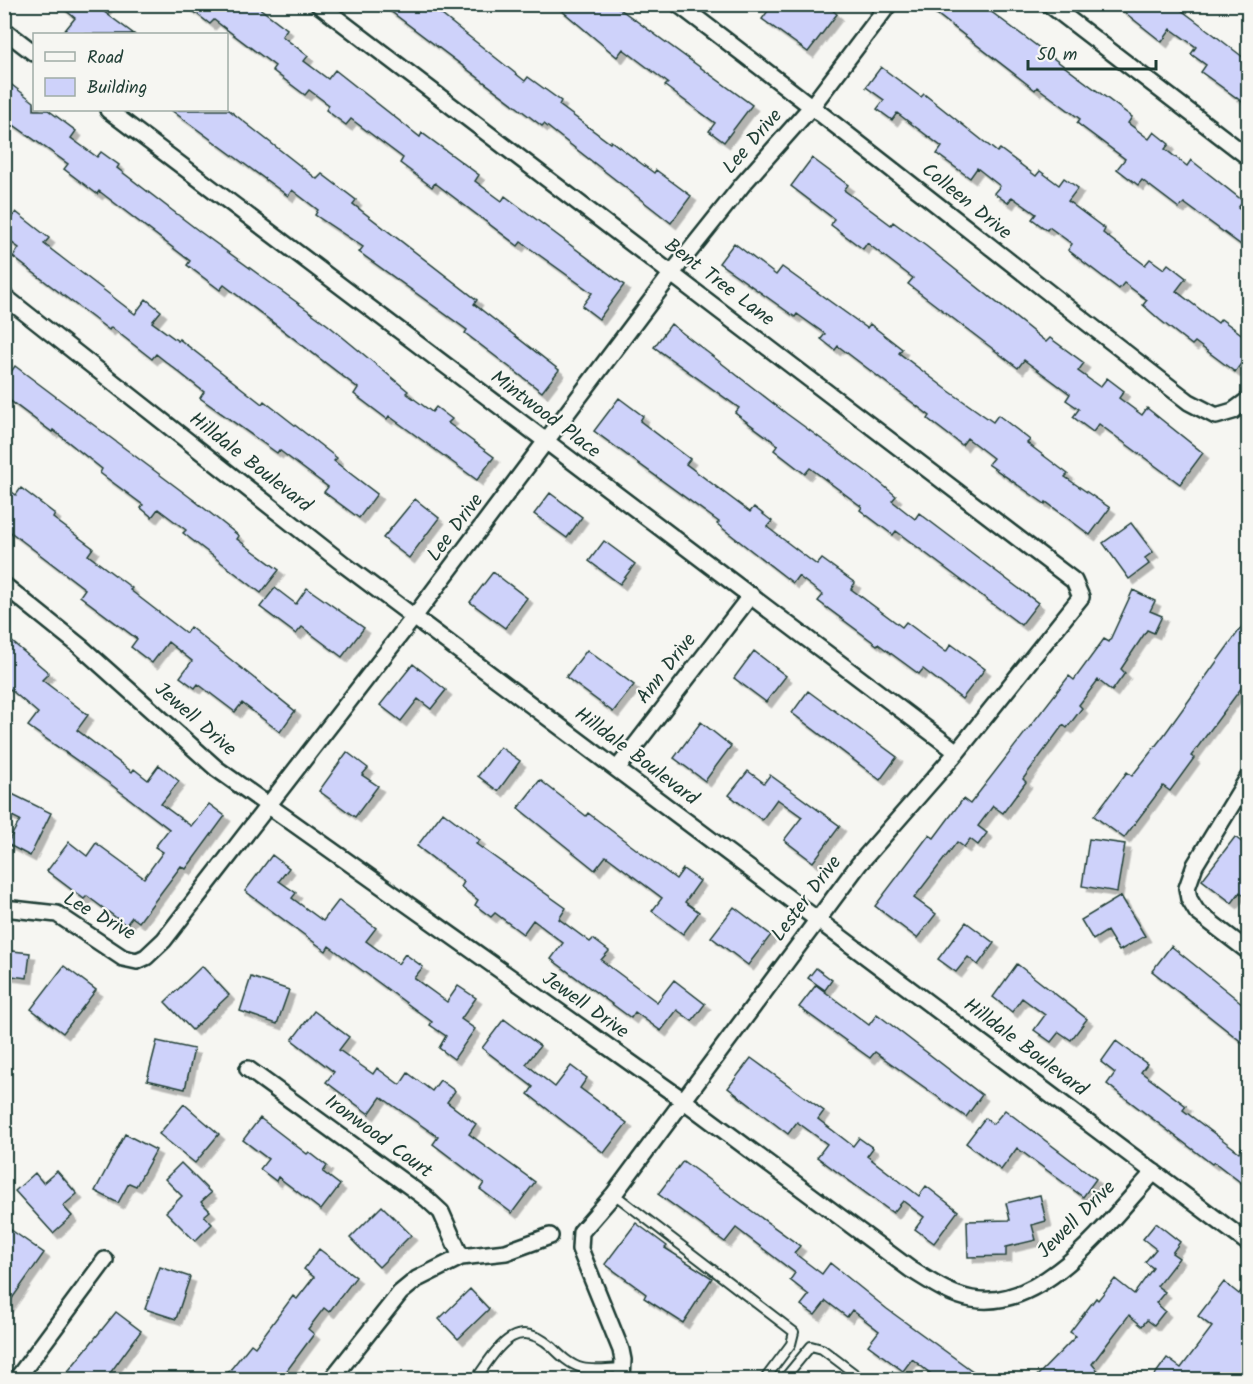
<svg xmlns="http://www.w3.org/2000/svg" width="1253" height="1384" viewBox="0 0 1253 1384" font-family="Kalam,sans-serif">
<defs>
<filter id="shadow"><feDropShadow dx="5.5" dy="5.5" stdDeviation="0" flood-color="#0004"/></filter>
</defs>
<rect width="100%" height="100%" fill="#f6f6f2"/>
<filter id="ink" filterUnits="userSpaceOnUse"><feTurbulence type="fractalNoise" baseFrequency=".0167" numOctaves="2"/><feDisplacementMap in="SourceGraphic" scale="12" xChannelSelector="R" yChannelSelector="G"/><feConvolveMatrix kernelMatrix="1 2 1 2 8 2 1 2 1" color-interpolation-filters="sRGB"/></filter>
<g filter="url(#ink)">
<path fill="#ced2fa" stroke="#1f3d34" stroke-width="1.5" filter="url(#shadow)" d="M58 4H108L103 11 134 34H62L75 18Z
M184 4H254L287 29 282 36 308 56 304 61 328 79 335 70 420 137 422 133 479 175 475 181 502 201 505 196 624 285 599 319 582 306 592 293 521 242 518 246 435 183 432 187 400 163 403 158 351 119 346 125 326 110 329 105 309 90 305 95 272 70 275 66 214 20 210 24Z
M381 4H428L525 81 528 77 561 101 559 105 610 143 611 141 654 173 656 170 691 196 671 223 544 124 542 126Z
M554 4H613L752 105 724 142 709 131 715 123 665 86 668 83 623 49 617 57Z
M773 4H825L837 14 808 52 762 19Z
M924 4 982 5 1132 117 1128 123 1149 139 1154 132 1169 144 1165 149 1187 166 1191 160 1243 201 1238 208 1248 215V250L1184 203 1179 208 1142 180 1138 185 1117 169 1125 159 1077 123 1080 119 1037 87 1035 90Z
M1114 4H1173L1204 27 1248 61V106L1201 72 1206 65 1191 54 1196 47 1171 29 1162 42Z
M881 67 921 97 924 94 997 152 1000 149 1036 176 1040 171 1059 185 1064 178 1078 188 1068 201 1105 229 1103 233 1145 265 1150 259 1164 269 1168 264 1186 278 1176 291 1218 323 1221 319 1248 339V354L1235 372 1195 342 1192 345 1160 320 1143 305 1147 300 1124 283 1119 289 1068 250 1072 244 1049 227 1047 230 1032 219 1036 214 1012 197 1008 203 994 193 1000 186 977 168 970 178 937 154 942 147 897 113 892 120 877 109 884 100 866 87Z
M4 79 34 102V110H48L76 131 71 138 97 157 101 152 119 165 117 168 199 231 328 325 408 391 406 393 432 412 436 407 452 419 448 423 494 457 477 480 389 416 387 419 354 394 358 388 224 285 220 290 187 265 190 261 99 191 97 194 64 169 68 164 4 118Z
M171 110H229L317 179 322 174 356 200 353 204 477 300 474 304 559 370 542 392 465 333 467 330 359 252 363 247 315 215 318 210 292 190 288 196Z
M812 158 848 185 844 190 891 225 893 222 926 246 1046 342 1050 338 1084 363 1078 371 1100 387 1107 378 1124 391 1119 398 1142 415 1147 408 1203 453 1180 484 1099 424 1093 432 1073 417 1079 409 1066 400 1070 394 1024 360 1018 368 908 284 913 278 867 243 863 249 831 225 834 219 791 186Z
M16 212 49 238 44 244 135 314 146 299 161 311 152 322 178 341 179 339 262 404 264 401 337 458 334 461 377 494 359 518 324 492 328 487 279 450 277 453 200 398 204 392 156 354 152 359 111 327 109 330 13 257 19 248 4 237V227Z
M734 243 776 275 782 267 867 328 870 324 902 349 899 353 949 391 993 422 998 415 1030 440 1027 443 1068 474 1065 477 1110 508 1090 535 1046 502 1045 504 988 464 993 458 967 438 962 445 928 419 930 416 838 346 835 350 821 339 825 334 797 314 795 317 719 263Z
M671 324 787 414 872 476 896 496 892 501 915 519 919 513 1038 603 1021 625 896 531 893 535 860 510 862 507 810 468 805 474 774 450 778 445 735 413 739 408 654 347Z
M15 366 195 501 239 536 237 539 279 570 261 593 183 533 186 530 158 509 152 517 141 508 143 505 100 473 102 469 53 430 52 432 4 396V367L11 372Z
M619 398 643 416 640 421 690 459 686 464 750 512 754 507 772 521 767 527 817 565 822 559 855 583 851 589 902 627 906 622 946 652 951 644 985 669 962 699 923 669 919 674 878 644 877 645 818 601 823 595 798 576 793 583 717 524 719 522 594 431Z
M4 486 16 495 21 488 55 514 53 518 93 548 88 555 132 588 130 590 186 633 190 627 295 711 280 732 242 703 235 712 198 684 195 688 180 677 192 661 168 642 152 663 131 647 137 639 80 596 85 589 4 527Z
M550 493 582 517 567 538 534 514Z
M415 499 439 518 409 558 383 538Z
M1131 523 1153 552 1145 558 1149 564 1129 579 1103 543Z
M604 541 635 564 620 584 589 561Z
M493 572 527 598 505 628 470 602Z
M275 588 296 604 307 588 364 628 342 657 302 627 296 634 260 607Z
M1133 590 1155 601 1150 611 1162 616 1154 633 1147 630 1121 669 1125 673 1112 691 1098 680 1079 705 1082 708 1067 728 1063 725 1023 779 1026 782 1003 813 993 806 978 826 987 833 978 845 970 839 964 847 957 842 914 898 936 914 917 938 875 906 929 835 934 838 963 799 970 804 1069 676 1074 680 1104 639 1109 642Z
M1248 618V679L1191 756 1194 758 1170 791 1163 786 1124 838 1094 816 1127 772 1132 776 1164 735Z
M4 635 49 673 42 680 88 715 77 730 132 772 134 769 148 780 159 765 179 781 161 804 191 826 209 804 225 816 186 869 181 866 139 922 132 917 126 925 87 896 84 899 47 871 69 842 87 856 96 843 144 878 163 852 155 847 169 829 109 783 28 726 38 713 4 684Z
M587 650 634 685 613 712 566 677Z
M754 651 786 676 766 702 734 678Z
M413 664 446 690 431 709 418 699 401 721 380 705Z
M808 691 897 757 880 780 792 713Z
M701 722 731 746 705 781 674 758Z
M500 747 520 761 498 791 478 776Z
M347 752 368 768 362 775 378 786 355 817 319 791Z
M748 771 764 783 770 775 840 826 813 862 784 840 802 817 777 799 762 820 729 795Z
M540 780 586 816 588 813 676 879 683 869 700 881 685 902 699 912 683 934 652 911 662 898 606 856 595 870 518 808Z
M4 790 51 813 30 856 7 844 20 820 4 812Z
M443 812 480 840 476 844 566 908 559 919 590 942 593 939 609 951 601 960 657 1002 674 980 705 1004 692 1021 677 1010 661 1031 635 1012 631 1018 551 959 563 943 533 920 523 934 495 913 491 917 475 905 478 900 461 887 464 882 417 846Z
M1235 837 1248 847V899L1240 892 1232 903 1202 880Z
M1089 839 1125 844 1117 892 1082 886Z
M272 855 289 868 279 881 296 893 292 898 323 921 339 900 376 928 366 941 398 964 405 954 423 967 414 978 447 1002 458 986 476 998 461 1019 475 1029 454 1059 439 1048 446 1036 430 1025 432 1022 329 946 326 951 245 891Z
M1121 896 1145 936 1119 951 1107 931 1093 940 1081 920Z
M734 907 771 935 748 965 711 937Z
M966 922 994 943 978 965 968 957 956 972 938 959Z
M1171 946 1248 1008V1047L1152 971Z
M4 950 30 953 27 978 4 975Z
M1017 964 1087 1019 1071 1040 1059 1032 1051 1042 1034 1030 1045 1015 1022 998 1012 1012 993 997Z
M64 966 96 990 63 1033 31 1009Z
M202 966 229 995 192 1030 165 1002Z
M816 968 832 980 825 990 808 978Z
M251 977 289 990 277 1024 240 1011Z
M816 985 869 1025 877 1014 982 1095 966 1117 875 1052 870 1058 799 1007Z
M314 1011 349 1037 339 1050 373 1074 377 1068 400 1085 408 1073 432 1091 440 1080 455 1091 447 1102 476 1124 469 1134 535 1182 512 1213 480 1189 484 1183 433 1144 438 1137 381 1097 369 1114 326 1082 334 1072 292 1040Z
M504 1019 540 1046 526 1064 555 1087 571 1066 587 1078 580 1088 627 1123 604 1153 528 1094 533 1087 482 1048Z
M157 1041 194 1049 185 1089 147 1080Z
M1116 1041 1147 1064 1141 1072 1186 1106 1183 1110 1239 1152 1248 1138V1188L1214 1162 1212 1164 1107 1084 1115 1073 1101 1062Z
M751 1058 824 1111 818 1119 853 1146 859 1138 873 1148 867 1156 919 1196 926 1186 958 1211 934 1243 915 1229 924 1217 903 1201 893 1213 817 1157 827 1144 797 1122 788 1134 728 1088Z
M184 1104 219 1134 195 1163 159 1134Z
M1005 1110 1096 1179 1083 1197 1017 1148 1001 1170 966 1143 985 1118 993 1124Z
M260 1118 307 1154 309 1152 327 1166 323 1172 340 1185 321 1210 278 1177 276 1181 260 1169 268 1159 243 1140Z
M125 1134 156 1150 136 1186 129 1183 118 1203 95 1191Z
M683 1161 800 1246 794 1253 822 1274 830 1263 887 1309 985 1380H939L912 1359 903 1371 868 1345 879 1331 852 1310 847 1317 826 1301 815 1315 801 1305 809 1295 790 1280 795 1273 736 1228 725 1242 658 1194Z
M181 1163 211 1193 201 1202 210 1211 204 1216 212 1224 195 1241 166 1212 182 1196 165 1179Z
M57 1171 77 1194 63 1206 72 1216 53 1233 15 1191 35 1173 43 1183Z
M1040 1195 1046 1221 1032 1225 1036 1240 1006 1247V1256L968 1257 967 1221 1010 1220 1006 1203Z
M382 1206 411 1235 379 1267 350 1238Z
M636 1223 667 1246 665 1248 712 1278 683 1323 644 1298 646 1294 605 1264Z
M1156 1223 1180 1242 1172 1253 1179 1258 1157 1286 1165 1292 1156 1303 1165 1311 1154 1325 1147 1320 1142 1326 1129 1315 1092 1364 1098 1371 1089 1380H1033L1076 1336 1070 1332 1096 1298 1098 1300 1115 1279 1134 1294 1153 1268 1145 1262 1156 1249 1143 1239Z
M4 1225 44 1253 4 1310Z
M319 1249 356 1277 329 1312 324 1308 308 1329 314 1334 280 1380H222L251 1344 255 1347 293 1296 297 1299 314 1277 304 1269Z
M160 1267 190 1277 176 1319 145 1309Z
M1248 1281V1380H1151L1167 1358 1181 1368 1212 1327 1198 1316 1224 1282 1239 1294Z
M470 1289 489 1309 458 1339 439 1319Z
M116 1312 141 1331 105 1380H61Z"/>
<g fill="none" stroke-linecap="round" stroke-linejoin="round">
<defs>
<path id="service" d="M614 1194 794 1332 791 1344 764 1380
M475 1380C497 1350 514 1314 552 1347 560 1355 570 1365 582 1368 594 1371 611 1368 624 1368
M783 1380 811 1346 822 1349 863 1380"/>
<path id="minor" d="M318 4 1074 581 1081 597 957 752 859 864 614 1194 581 1232 580 1249 621 1350 623 1360 622 1380
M678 4C850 134 1018 270 1189 402L1216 416 1233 411 1248 400
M1049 4 1248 157
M4 30 34 53
M108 110 957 752
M4 296 346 566 1248 1243
M4 585 81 647 217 769 683 1100 910 1269C930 1281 949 1295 972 1299 1045 1312 1110 1219 1154 1172
M617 769 751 595
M1248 778 1195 865 1187 888 1189 899 1197 912 1248 951
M4 908 57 914 123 958 137 961 146 957 164 940 414 617 672 273 743 184 812 106 889 4
M248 1069 427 1199 441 1212 461 1257
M16 1380 105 1260
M331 1380 400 1293 417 1279 461 1257 506 1252 550 1236"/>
</defs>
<use href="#service" stroke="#1f3d34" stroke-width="12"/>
<use href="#minor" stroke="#1f3d34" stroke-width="20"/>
<use href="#service" stroke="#f6f6f2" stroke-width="8"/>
<use href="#minor" stroke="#f6f6f2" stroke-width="15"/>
</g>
</g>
<g text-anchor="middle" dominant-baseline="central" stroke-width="4.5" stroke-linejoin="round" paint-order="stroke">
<g font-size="20" fill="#1f3d34" stroke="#f6f6f2">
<text transform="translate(753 142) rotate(-49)">Lee Drive</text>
<text transform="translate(966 202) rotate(39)">Colleen Drive</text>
<text transform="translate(719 283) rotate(37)">Bent Tree Lane</text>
<text transform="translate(545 415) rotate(37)">Mintwood Place</text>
<text transform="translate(250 463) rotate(38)">Hilldale Boulevard</text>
<text transform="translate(456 528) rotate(-53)">Lee Drive</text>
<text transform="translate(667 669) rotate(-52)">Ann Drive</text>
<text transform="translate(195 720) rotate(41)">Jewell Drive</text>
<text transform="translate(636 757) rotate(37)">Hilldale Boulevard</text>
<text transform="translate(807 899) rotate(-53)">Lester Drive</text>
<text transform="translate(99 917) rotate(29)">Lee Drive</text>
<text transform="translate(585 1006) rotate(35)">Jewell Drive</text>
<text transform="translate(1025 1048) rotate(37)">Hilldale Boulevard</text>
<text transform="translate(378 1137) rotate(36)">Ironwood Court</text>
<text transform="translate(1077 1220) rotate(-45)">Jewell Drive</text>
</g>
</g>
<rect width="1253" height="1384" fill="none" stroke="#f6f6f2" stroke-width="24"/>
<rect x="12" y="12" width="1229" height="1360" fill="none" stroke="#1f3d34" stroke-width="2" filter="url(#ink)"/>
<rect x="33" y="33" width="195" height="78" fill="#f6f6f2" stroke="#a0aca6" stroke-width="1.5"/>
<rect x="45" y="52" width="30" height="9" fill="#f6f6f2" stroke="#a0aca6" stroke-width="1.5"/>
<text x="87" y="63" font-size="18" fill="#1f3d34">Road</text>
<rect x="45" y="78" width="30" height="18" fill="#ced2fa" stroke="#a0aca6" stroke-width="1.5"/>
<text x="87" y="93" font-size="18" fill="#1f3d34">Building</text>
<path d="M1028 60v9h128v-9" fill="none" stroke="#1f3d34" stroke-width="3"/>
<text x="1037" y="60" font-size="18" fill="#1f3d34" stroke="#f6f6f2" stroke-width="4.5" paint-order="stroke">50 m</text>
</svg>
